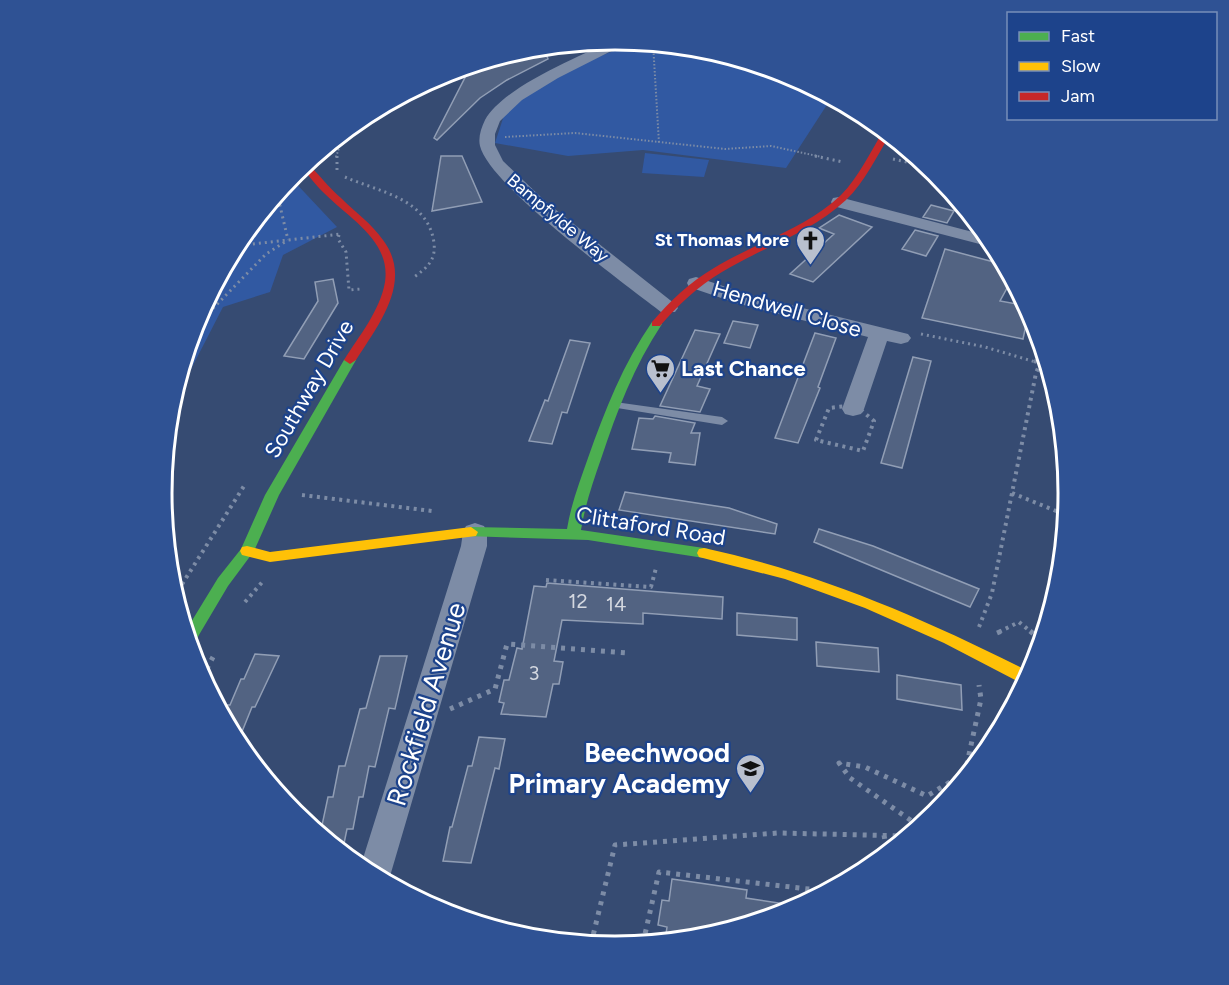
<svg xmlns="http://www.w3.org/2000/svg" width="1229" height="985" viewBox="0 0 1229 985" font-family="Figtree,sans-serif">
<rect width="100%" height="100%" fill="#364b72"/>
<path fill="#3159a2" d="M645 42 703 48 788 74 832 97 786 168 643 150 568 156 495 143 507 106C551 82 595 52 645 42Z
M645 153 709 160 704 177 642 173Z
M290 177 337 227 283 255 270 292 223 307 169 412 196 319 238 240Z"/>
<path fill="#526382" stroke="#919eb5" stroke-width="1.5" d="M543 46 548 59 507 80 480 98 437 140 434 138 472 64 526 48Z
M441 156H462L482 202 432 211Z
M931 205 954 211 947 223 923 217Z
M839 215 872 227 813 282 790 274 834 234 819 228Z
M915 230 938 236 926 256 902 249Z
M945 249 1005 265 1012 279 1000 301 1027 306 1029 311 1023 339 922 318Z
M333 279 338 303 304 359 284 356 318 301 315 282Z
M733 321 758 325 750 348 724 343Z
M695 330 720 334 697 386 710 389 700 412 660 406Z
M815 333 836 338 818 387 820 388 798 443 775 438Z
M570 340 590 343 567 413 562 412 552 444 529 441 545 400 548 401Z
M913 357 931 361 902 468 881 463Z
M655 416 695 423 691 433H700L695 465 669 462 671 453 632 449 639 418 653 419Z
M625 492 729 508 777 524 775 534 619 510Z
M819 529 873 546 979 589 970 607 814 542Z
M547 583 723 597 722 619 643 613V624L562 620 554 661 563 662 559 684H553L546 717 501 714 504 703 499 702 504 680H509L517 648 522 649 534 586 546 587Z
M737 613 797 618V640L737 635Z
M816 642 878 648 879 672 817 666Z
M255 654 279 656 255 707H252L237 744 222 715 226 705H230L241 679H244Z
M380 656H407L395 709 389 708 375 767 369 766 363 797H359L353 829H347L342 853 321 835V830L328 797H333L339 766H345L360 709 366 708Z
M897 675 961 685 962 710 897 699Z
M479 737 505 739 499 769 495 768 471 863 443 861 450 827H452L468 766H472Z
M672 879 747 890 746 898 798 906 788 912 703 937 665 941 667 927 658 925 662 900 669 901Z"/>
<g fill="none" stroke-linecap="round" stroke-linejoin="round">
<path stroke="#7d8ca6" stroke-width="2" stroke-dasharray="1.5 2" stroke-linecap="butt" d="M653 43 659 143
M505 137 575 133 725 149 771 146 822 157
M336 157 341 142 350 126"/>
<path stroke="#7d8ca6" stroke-width="3" stroke-dasharray="2 4" stroke-linecap="butt" d="M337 156V170
M815 156 843 162
M893 159 929 167
M345 177C379 192 428 198 434 243 436 260 427 268 414 277
M277 193 288 240
M339 235 338 239 346 252 349 290 361 289
M235 246 341 234
M192 330 266 254 288 240
M921 334 985 347 1039 363
M1040 363 1044 353"/>
<path stroke="#7d8ca6" stroke-width="4" stroke-dasharray="3 4.5" stroke-linecap="butt" d="M1034 361 1040 363
M855 405 874 421 863 451 816 440 829 408Z
M1012 493 1066 515
M302 495 432 511
M546 580 651 587 656 568
M174 597 244 486
M245 602 264 580
M979 627 992 593 1036 373 1041 361
M999 632 1019 622 1031 632"/>
<path stroke="#7d8ca6" stroke-width="5" stroke-dasharray="4 6" stroke-linecap="butt" d="M1030 631 1041 640
M997 633 1002 631
M202 678 213 657
M450 709 495 689 507 644 629 653
M919 826 850 778 839 763 865 767 927 796 965 773 981 699 979 685
M884 835 887 853
M643 943 659 872 826 891
M591 944 615 845 778 833 908 836"/>
<path fill="#7d8ca6" fill-rule="evenodd" d="M615 402 722 417 728 421 722 425 611 407 610 405Z"/>
<path fill="#7d8ca6" fill-rule="evenodd" d="M616 39 631 41 558 78 522 100 500 121 495 134V145L503 161 546 202 675 304 678 308 675 312H661C625 284 489 185 480 146 478 138 481 128 485 120 504 86 581 56 616 39Z
M839 197 988 236 995 248 833 206 831 202 833 198Z
M696 277 750 295 908 334 911 338 908 342 901 344 887 341 864 409 861 414 853 416 845 414 842 409 868 337 736 303 689 287 687 283 689 279Z
M475 523 484 526 487 532V546L388 883 360 868 461 546 463 532 466 526Z"/>
<path fill="#4caf50" fill-rule="evenodd" d="M656 321 662 324C634 366 617 411 601 459 593 482 585 505 581 530L704 548 709 549 711 553 709 557 704 558 588 540 466 536 464 532 471 527 567 529C571 504 580 481 588 458 605 410 623 364 652 322Z
M350 356 356 360 279 495 254 551 228 586 193 645 190 647 185 632 218 578 241 549 265 495 344 360Z"/>
<path fill="#ffc107" fill-rule="evenodd" d="M471 527 478 532 476 536 270 562 242 555 240 551 242 547 247 546 270 552Z
M704 548C820 573 925 619 1030 672L1024 684 1021 683 944 643 865 608 785 579 699 557 697 553 699 549Z"/>
<path fill="#c62828" fill-rule="evenodd" d="M884 130 890 135C876 157 865 182 846 200 811 233 763 247 722 272 698 286 678 305 660 326H652V322C671 300 690 282 714 268 755 243 805 229 841 195 859 177 870 152 884 130Z
M306 162C318 173 328 187 341 198 355 212 372 224 383 240 414 281 378 325 356 360L350 364 344 360C359 336 380 311 385 282 391 241 350 219 325 194 316 186 309 175 300 166Z"/>
</g>
<defs>
<symbol id="church-pin" viewBox="-11 -11 22 30"><path d="M0 17L-7.5 6A9.5 9.5 0 1 1 7.5 6Z" fill="#b9c0ce" stroke="#1d438b"/><path d="M-1.2-6h2.4v3.5h3.3v2.4h-3.3V6h-2.4V-.1h-3.3v-2.4h3.3Z" fill="#111"/></symbol>
<symbol id="supermarket-pin" viewBox="-11 -11 22 30"><path d="M0 17L-7.5 6A9.5 9.5 0 1 1 7.5 6Z" fill="#b9c0ce" stroke="#1d438b"/><path d="M-6-5.5h2.5l.6 2H6L4.5 2H-2.5L-4.4-4H-6ZM-1.5 3.2a1.3 1.3 0 1 0 .1 0ZM3 3.2a1.3 1.3 0 1 0 .1 0Z" fill="#111"/></symbol>
<symbol id="school-pin" viewBox="-11 -11 22 30"><path d="M0 17L-7.5 6A9.5 9.5 0 1 1 7.5 6Z" fill="#b9c0ce" stroke="#1d438b"/><path d="M0-5L7-2L0 1L-7-2ZM-4 1L0 2.5L4 1V4Q0 6-4 4Z" fill="#111"/></symbol>
</defs>
<g fill-rule="evenodd">
<use href="#church-pin" x="794" y="224" width="33" height="45"/>
<use href="#supermarket-pin" x="644" y="352" width="33" height="45"/>
<use href="#school-pin" x="734" y="752" width="33" height="45"/>
</g>
<g text-anchor="middle" dominant-baseline="central" stroke-width="4.5" stroke-linejoin="round" paint-order="stroke">
<g font-size="18" fill="#fff" stroke="#1d438b">
<text transform="translate(558 218) rotate(40)">Bampfylde Way</text>
</g>
<g font-size="18" font-weight="bold" fill="#fff" stroke="#1d438b" text-anchor="end">
<text x="789" y="240">St Thomas More</text>
</g>
<g font-size="20" fill="#d4d8e0">
<text x="578" y="601">12</text>
<text x="616" y="604">14</text>
<text x="534" y="673">3</text>
</g>
<g font-size="22" fill="#fff" stroke="#1d438b">
<text transform="translate(787 309) rotate(16)">Hendwell Close</text>
<text transform="translate(309 389) rotate(-60)">Southway Drive</text>
<text transform="translate(651 526) rotate(9)">Clittaford Road</text>
</g>
<g font-size="22" font-weight="bold" fill="#fff" stroke="#1d438b" text-anchor="start">
<text x="681" y="368">Last Chance</text>
</g>
<g font-size="27" fill="#fff" stroke="#1d438b">
<text transform="translate(426 704) rotate(-73)">Rockfield Avenue</text>
</g>
<g font-size="27" font-weight="bold" fill="#fff" stroke="#1d438b" text-anchor="end">
<text x="730" y="752">Beechwood<tspan x="730" dy="31">Primary Academy</tspan></text>
</g>
</g>
<path d="M0 0H1229V985H0ZM172 493a443 443 0 1 1 886 0a443 443 0 1 1-886 0Z" fill="#2f5294" fill-rule="evenodd"/>
<path fill="none" stroke="#fff" stroke-width="3" d="M172 493a443 443 0 1 1 886 0a443 443 0 1 1-886 0Z"/>
<rect x="1007" y="12" width="210" height="108" fill="#1d438b" stroke="#778eb9" stroke-width="1.5"/>
<rect x="1019" y="32" width="30" height="9" fill="#4caf50" stroke="#778eb9" stroke-width="1.5"/>
<text x="1061" y="42" font-size="18" fill="#ffffff">Fast</text>
<rect x="1019" y="62" width="30" height="9" fill="#ffc107" stroke="#778eb9" stroke-width="1.5"/>
<text x="1061" y="72" font-size="18" fill="#ffffff">Slow</text>
<rect x="1019" y="92" width="30" height="9" fill="#c62828" stroke="#778eb9" stroke-width="1.5"/>
<text x="1061" y="102" font-size="18" fill="#ffffff">Jam</text>
</svg>
